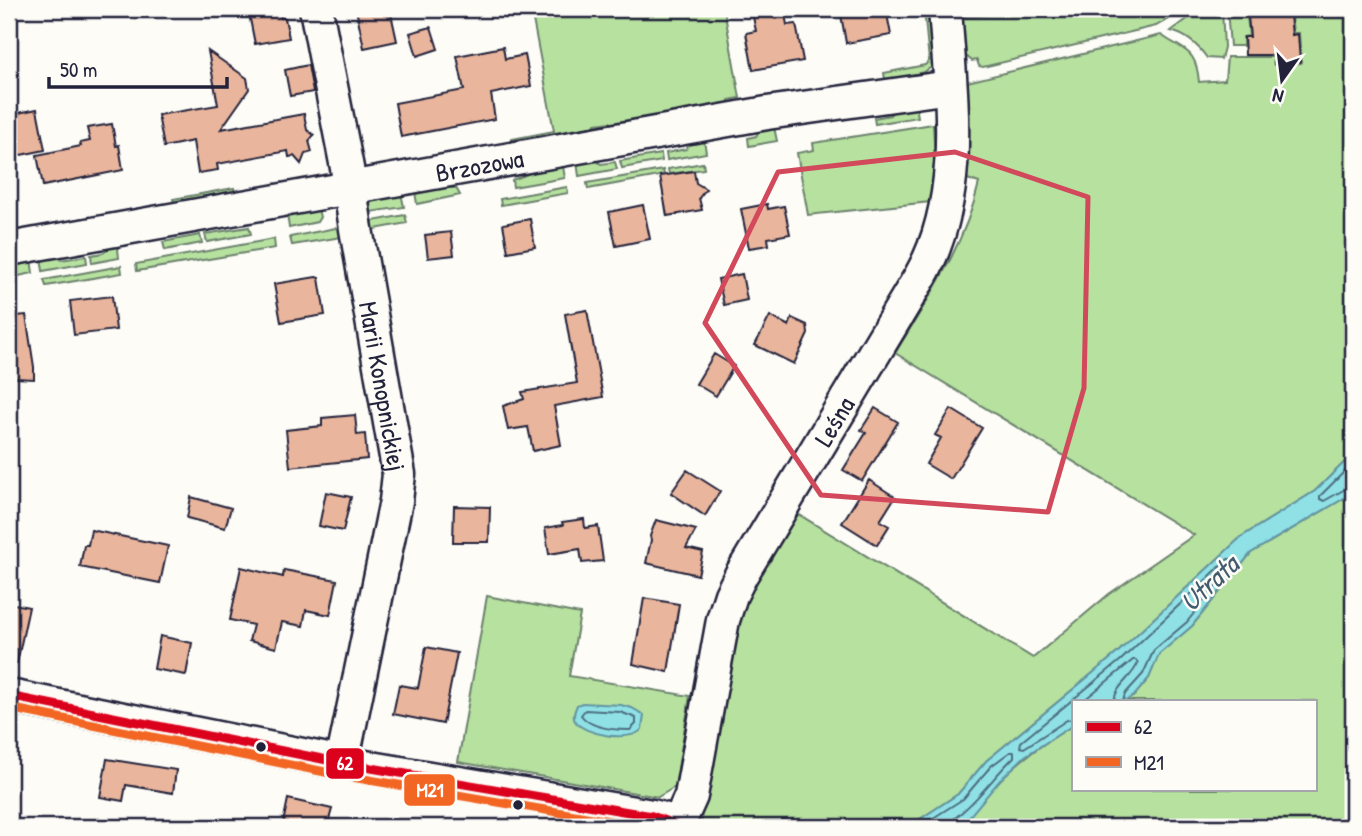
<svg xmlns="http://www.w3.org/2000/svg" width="1362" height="836" viewBox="0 0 1362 836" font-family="'Patrick Hand',sans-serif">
<rect width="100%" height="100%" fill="#fdfcf7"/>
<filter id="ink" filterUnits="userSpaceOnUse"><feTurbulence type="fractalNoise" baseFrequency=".0143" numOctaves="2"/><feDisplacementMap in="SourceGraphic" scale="14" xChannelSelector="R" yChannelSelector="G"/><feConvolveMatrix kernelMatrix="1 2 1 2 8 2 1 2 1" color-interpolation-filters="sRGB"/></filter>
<g filter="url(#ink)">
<path fill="#b6e19f" stroke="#6c826d" stroke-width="2" d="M531 9H724L740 98 729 100 730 107 611 128 610 122 595 124 596 132 512 150V139L554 131Z
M924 9H929L933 66 924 72 911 75 912 82 886 86 884 73 925 65 929 61Z
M1054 9H1186L1156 26 983 67 979 66 977 60 972 61 966 56 960 55 959 13 964 11 965 17Z
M1201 9H1222L1224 47 1221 59 1207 58C1198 45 1186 35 1171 31Z
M1227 9H1254V14L1247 16 1249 36 1243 37V46H1230Z
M1264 9H1353V454L1315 491 1241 537 1116 654 986 761 958 794 917 821 896 827H703L700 808 737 607 793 511 1033 658 1109 594 1194 535 895 353C928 299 965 245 979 183L959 176V84L1161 35C1185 52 1196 48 1199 82L1225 80 1227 57H1273L1274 65 1301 63 1299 33H1293L1291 14H1264Z
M915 101 918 117 875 124 874 118 890 115 899 104Z
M765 124 774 127 777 141 749 146 748 138 756 136Z
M933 124 935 159 930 202 808 215 797 153 814 150 813 143Z
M693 137 704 139 706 153 667 160 666 153 686 149Z
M661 154 662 161 622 168 620 161Z
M589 156 601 164 615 162 617 169 579 176 577 162Z
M562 161 565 178 513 187 512 180Z
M703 163 704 169 669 174 668 169Z
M663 170 664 174 659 176 588 189 587 183Z
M567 187 568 193 501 205 500 199Z
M234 188 235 194 175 206 173 199Z
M418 188H456L460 195 417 204 415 192Z
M401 193 404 207 364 213 374 198Z
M318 209 320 217 317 222 289 228 287 214Z
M405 215 407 223 370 230 373 221Z
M346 226 348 236 292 245 290 237Z
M249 227 251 234 207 242 205 234Z
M200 235 202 243 165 250 163 242Z
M117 239 119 258 92 263 91 255 103 253Z
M274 239 275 248 137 271 136 264Z
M49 251 61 260 86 256 87 263 43 271 41 257Z
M9 258 31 259 33 273 9 278Z
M121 266 122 273 46 286 44 280Z
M1353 493V827H953C974 814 985 794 1003 777 1024 756 1048 741 1073 725V789H1315V701H1125L1134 696 1149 678 1159 654 1192 626 1251 553Z
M487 596 580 614 569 676 690 696 675 787 658 797 458 762Z"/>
<path fill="#8fe1e6" stroke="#6395a2" stroke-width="2" d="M1353 454V493L1251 553 1192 626 1159 654 1149 678 1134 696 1125 701H1073V725L1025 756 1000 780 969 817 953 827H896L917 821 958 794 986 761 1116 654 1241 537 1315 491Z
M582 703 621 705 632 708 644 715 642 729C631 743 584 735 575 721 572 716 575 710 577 705Z"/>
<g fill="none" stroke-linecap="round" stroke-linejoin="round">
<path stroke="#4e6e7f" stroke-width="2" d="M1353 463 1320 496V499L1324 501 1347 488 1353 487
M1083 701 1133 660H1136L1138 663C1132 678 1116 685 1114 701
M585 710 620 712 636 718V724L630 730C614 730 590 728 581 715Z
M1073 719 1067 720 1024 748 1020 747 1021 742 1121 660 1228 559H1233V564L1187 622 1154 650 1143 674 1125 694 1123 701
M919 827 963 799 991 766 1010 752H1014V757C993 777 976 803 952 820L950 827"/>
</g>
<path fill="#e9b59c" stroke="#22223b" stroke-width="2" d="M248 9H279L281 18H285L289 38 255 44Z
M356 9H390L397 41 364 48Z
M776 9H784L787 25 796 24 803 61 753 70 746 33 756 31 752 12H768Z
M840 9H886L891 35 846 43Z
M1271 14V16L1290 15 1292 35 1298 34 1300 62 1274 64V55H1245L1244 37H1250L1248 16Z
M431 27 438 49 417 56 410 33Z
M503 47 505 59 525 55 531 86 491 94 495 119 401 137 395 103 464 90 457 56Z
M208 51 247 78 249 89 221 129 304 114 307 130 314 135 309 141 312 152 305 154 301 164 294 156 289 157 288 151 217 164 218 170 198 173 193 141 164 147 158 115 218 105Z
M308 65 313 92 290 96 285 70Z
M37 109 45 150 11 157 9 147V115Z
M112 124 116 146 119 145 123 170 43 186 37 155 81 146 80 143 90 141 87 128Z
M694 171 696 183 706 189 699 198 702 210 667 216 660 176Z
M767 204 768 209 784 206 790 234 768 238 769 245 749 248 741 209Z
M643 205 650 239 616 246 609 212Z
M530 219 535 247 508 252 503 224Z
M451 232 454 255 428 258 425 235Z
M742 274 747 300 724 305 718 279Z
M316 277 319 278 325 315 281 322 274 284Z
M112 296 116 330 74 335 70 301Z
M587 310 603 397 554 406 561 445 533 451 528 427 508 430 503 406 524 399 522 392 577 383 565 314Z
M26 315 34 367V379L15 378 17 316Z
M770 316 789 326 792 318 807 325 808 334 794 364 755 345Z
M714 354 734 366 716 396 696 384Z
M875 408 898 422 862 481 843 470 866 433 861 430Z
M951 409 982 428 951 479 926 464 941 438 935 435Z
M355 415 357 435 365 434 367 459 290 467 286 430 322 426V418Z
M687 470 720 491 705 516 671 493Z
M869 480 895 497 880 521 889 526 877 545 842 523Z
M326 492 351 497 343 531 319 526Z
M191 497 231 508 225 528 187 518Z
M454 506 490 507 489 542H453Z
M584 519 585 528 598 526 603 561 582 563 580 549 549 554 545 528 563 525 562 522Z
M656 520 696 530 686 548 703 552 698 575 646 563 651 540 650 536Z
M91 530 168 546 160 583 80 567 84 545H88Z
M241 567 283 577 284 570 337 580 330 615 306 610 303 626 282 622 276 648 249 641 253 625 230 620Z
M644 598 679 604 668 672 633 664Z
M9 603 29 607 17 663H9Z
M160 636 192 643 186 675 154 669Z
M426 647 457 653 443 724 393 714 399 685 418 688Z
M107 759 176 770 173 793 126 785 123 801 100 797Z
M288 799 332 809 327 827H285L286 824 283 823Z"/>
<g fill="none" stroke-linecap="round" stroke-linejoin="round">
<defs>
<g id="minor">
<path id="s1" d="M316 9 347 168 356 229 399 474 396 501 342 763"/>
<path id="s2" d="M9 249 767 113 950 87"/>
<path d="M9 696 342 763 652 816 670 821 681 827"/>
<path id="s3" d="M678 825 691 796 723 620 731 595 741 575 920 277C966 197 951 97 945 9"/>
</g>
</defs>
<use href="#minor" stroke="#22223b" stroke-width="37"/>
<use href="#minor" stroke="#fdfcf7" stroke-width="32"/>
<defs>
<path id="bus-1" d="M9 696 342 763 652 816 681 827"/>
<path id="bus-2" d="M9 708 340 775 645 827"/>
</defs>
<use href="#bus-1" stroke="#fdfcf7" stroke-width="14"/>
<use href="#bus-2" stroke="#fdfcf7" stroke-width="14"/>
<use href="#bus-1" stroke="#db011c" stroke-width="9"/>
<use href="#bus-2" stroke="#f26522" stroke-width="9"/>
</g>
</g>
<path fill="none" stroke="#d1495b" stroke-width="5" stroke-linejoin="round" d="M955 152 1088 197 1084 388 1048 512 821 495 705 323 778 172Z"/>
<g fill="#22223b" stroke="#fdfcf7" stroke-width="2.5">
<circle cx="261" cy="747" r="6"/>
<circle cx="518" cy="805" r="6"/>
</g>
<g text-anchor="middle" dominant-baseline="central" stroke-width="5" stroke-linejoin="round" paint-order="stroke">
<g font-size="26" fill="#22223b" stroke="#fdfcf7">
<text stroke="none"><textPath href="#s2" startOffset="478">Brzozowa</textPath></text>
<text stroke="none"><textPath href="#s1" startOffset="383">Marii Konopnickiej</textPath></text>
<text stroke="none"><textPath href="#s3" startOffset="439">Leśna</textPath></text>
</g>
<g font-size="28" font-style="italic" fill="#435b6e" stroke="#fdfcf7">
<text transform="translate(1209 583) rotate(-43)">Utrata</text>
</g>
</g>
<g stroke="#fdfcf7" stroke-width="2.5">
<rect x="325" y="747" width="40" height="33" rx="7" fill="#db011c"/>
<rect x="403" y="773" width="53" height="34" rx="7" fill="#f26522"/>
</g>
<g font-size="19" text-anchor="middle" font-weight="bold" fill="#fff">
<text x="345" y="770">62</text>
<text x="430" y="797">M21</text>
</g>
<rect width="1362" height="836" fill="none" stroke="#fdfcf7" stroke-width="35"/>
<rect x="18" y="18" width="1327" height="801" fill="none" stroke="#22223b" stroke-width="2.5" filter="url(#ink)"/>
<rect x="1072" y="700" width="245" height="91" fill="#fdfcf7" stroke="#a5a5ac" stroke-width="2"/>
<rect x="1086" y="722" width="35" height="10" fill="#db011c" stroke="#a5a5ac" stroke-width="2"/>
<text x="1134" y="734" font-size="21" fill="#22223b">62</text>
<rect x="1086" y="757" width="35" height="10" fill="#f26522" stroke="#a5a5ac" stroke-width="2"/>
<text x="1134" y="770" font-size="21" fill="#22223b">M21</text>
<g transform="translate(1282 80) rotate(194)" stroke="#fdfcf7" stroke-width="5" paint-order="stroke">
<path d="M0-5L12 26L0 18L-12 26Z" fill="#22223b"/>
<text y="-10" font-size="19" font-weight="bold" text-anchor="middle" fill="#22223b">N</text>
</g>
<path d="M49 77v10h178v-10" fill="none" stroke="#22223b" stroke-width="3.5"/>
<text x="60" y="77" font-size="21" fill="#22223b" stroke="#fdfcf7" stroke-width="5" paint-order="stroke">50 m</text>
</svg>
